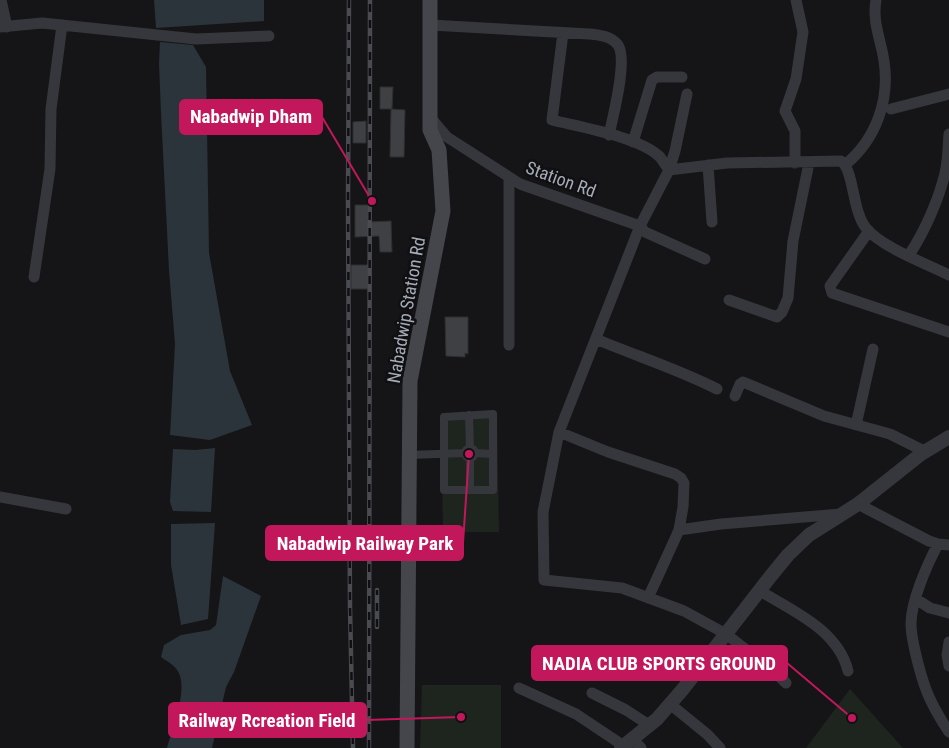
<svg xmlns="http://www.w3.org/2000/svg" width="949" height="748" viewBox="0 0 949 748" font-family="'Roboto Condensed',sans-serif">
<rect width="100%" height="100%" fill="#151517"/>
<path fill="#1d251e" d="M497 412 499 532H443L441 414Z
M422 685H501V748H420Z
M850 689 903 748H806Z"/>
<path fill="#2b343b" d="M154 0H264V21L156 28Z
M160 42 193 45 206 67 209 253 230 371 252 425 210 440 170 435 175 344 169 270 161 113 159 63Z
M215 448 211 512 173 511 170 502 173 449 195 450Z
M215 523 208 619 181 625 171 565V524Z
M223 576 261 596 234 672 226 687 212 748H167C172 729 186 695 180 676 178 667 168 662 161 657L164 645 181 635 210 630 216 625Z"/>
<path fill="#3f4044" stroke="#2f2f33" d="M380 87H393L392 109H380Z
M391 109 405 110 404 157H390Z
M366 121V143H353V122Z
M355 205H368V222L391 221 392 252H380L379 236 355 237Z
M351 265H368V289H351Z
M445 317H468V354L465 353V357L446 356Z"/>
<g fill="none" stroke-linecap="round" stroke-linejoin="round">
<path stroke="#36373c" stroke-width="8" d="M493 414V490H444V417Z
M469 415 470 448
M465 453a5 5 0 1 1 10 0a5 5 0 1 1-10 0Z
M475 453 493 454
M409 455 465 453
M470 490V458"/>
<path stroke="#36373c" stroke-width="11" d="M1 0 7 27
M431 25 589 34C599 35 611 36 618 45 628 60 613 116 609 135
M0 27 42 23 196 39 269 36
M563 33 552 120C580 127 640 137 660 157 663 161 666 166 669 170
M891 109 949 94
M430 117 447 137 520 184 640 226 645 232 705 259
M633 142 652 80 657 77H682
M795 163V131L785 111 796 79 803 32 796 0
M846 164C876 139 890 100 884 61 881 40 872 22 876 0
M708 165 712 222
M669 170 675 151 687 94
M869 231 830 286 832 293 949 332
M909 255C924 233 939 199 945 173 948 161 948 147 949 134
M34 277 50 169 51 109 62 25
M729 300 777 317 782 312 788 298 793 241 809 163
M596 339C636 356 678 369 717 389
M509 345V178
M735 396 740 384 743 382 824 416 890 434 926 452
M856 425 873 349
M559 432 608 452 675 474 681 478 684 483 683 507 679 530 648 598
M0 497 66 509
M858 504 929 541 938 544 949 545
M679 530 721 524 841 514
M938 544C927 565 911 601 911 624 911 633 913 642 915 651 923 686 929 702 949 732
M760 591C793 611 838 630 848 671
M916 599 930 608 949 613
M949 642 947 655 949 666
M786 683 777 674 726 634 684 611 622 588 544 580 543 512 559 432 640 226 669 170 727 163 841 161C854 170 852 211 866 228 881 247 927 264 949 275
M519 688 576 714 624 746
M592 693 626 710 649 725
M670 704 708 735 720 748
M632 739 641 748"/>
<path stroke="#36373c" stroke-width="14" d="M621 748 657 719 683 689 770 577 788 555 809 535 858 504 921 454 949 437"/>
<path stroke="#44464c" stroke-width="15" d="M407 748 410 381 443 211 439 150 430 130V0"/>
<defs>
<path id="rail" d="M349 0 348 200 350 607 353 748
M377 627V590
M369 748 370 0"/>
</defs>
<use href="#rail" stroke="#494b51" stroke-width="4.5"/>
<use href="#rail" stroke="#101012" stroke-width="2.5" stroke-dasharray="8" stroke-linecap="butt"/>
</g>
<g text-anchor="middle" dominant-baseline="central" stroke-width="5" stroke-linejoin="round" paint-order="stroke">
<g font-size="18" fill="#a6acb7" stroke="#101012">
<text transform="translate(561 179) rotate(20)">Station Rd</text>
<text transform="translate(406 310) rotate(-80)">Nabadwip Station Rd</text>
</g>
</g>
<path fill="none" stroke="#c2185b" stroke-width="2" d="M372 201L322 117M469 454L463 543M852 718L787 663M461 717L366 720"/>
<g fill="#c2185b" stroke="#101012" stroke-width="2">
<circle cx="372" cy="201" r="5"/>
<circle cx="469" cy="454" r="5"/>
<circle cx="852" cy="718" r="5"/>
<circle cx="461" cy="717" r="5"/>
</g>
<g fill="#c2185b" stroke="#c2185b" stroke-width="2">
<rect x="180" y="100" width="142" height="34" rx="5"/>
<rect x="266" y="526" width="197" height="34" rx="5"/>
<rect x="532" y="646" width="255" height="34" rx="5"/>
<rect x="169" y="703" width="197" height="34" rx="5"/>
</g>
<g font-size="19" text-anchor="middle" font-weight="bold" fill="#fff">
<text x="251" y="123">Nabadwip Dham</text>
<text x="365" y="550">Nabadwip Railway Park</text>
<text x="659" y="670">NADIA CLUB SPORTS GROUND</text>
<text x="267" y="727">Railway Rcreation Field</text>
</g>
</svg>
